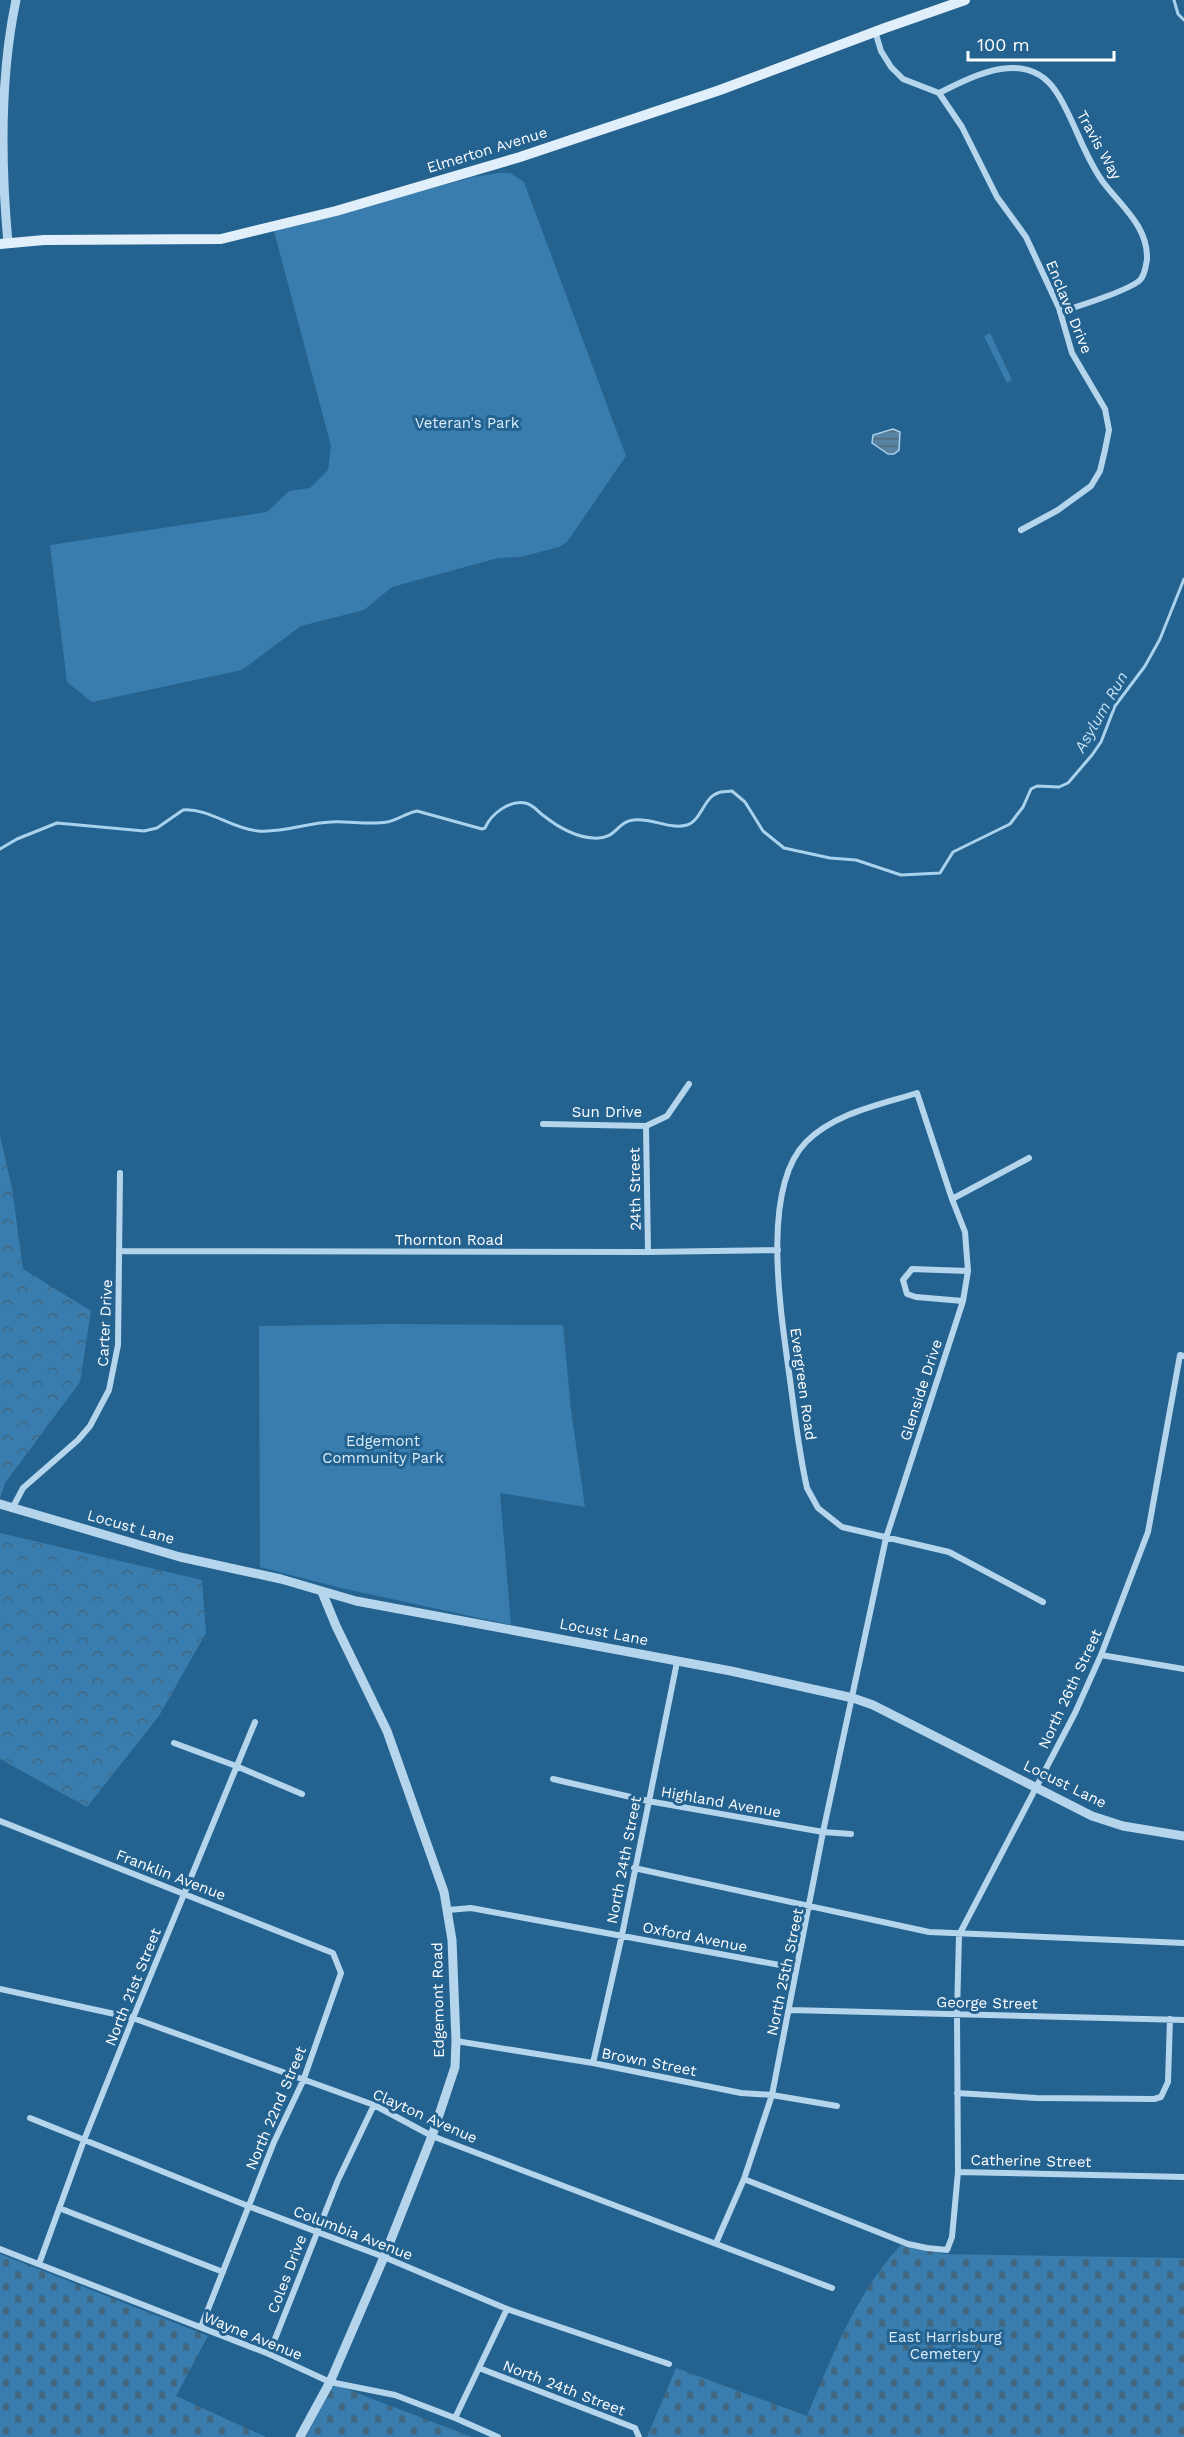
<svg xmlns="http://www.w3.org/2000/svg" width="1184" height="2437" viewBox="0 0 1184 2437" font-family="'Work Sans',sans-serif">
<defs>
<pattern id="forest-crowns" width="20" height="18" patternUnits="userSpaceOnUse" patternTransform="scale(1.5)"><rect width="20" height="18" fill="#387dad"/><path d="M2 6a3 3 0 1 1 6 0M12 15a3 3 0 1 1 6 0" fill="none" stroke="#416781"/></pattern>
<pattern id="cemetery-stones" width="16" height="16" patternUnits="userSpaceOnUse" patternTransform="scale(1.5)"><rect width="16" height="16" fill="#387dad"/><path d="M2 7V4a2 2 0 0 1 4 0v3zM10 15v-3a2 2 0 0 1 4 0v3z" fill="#416781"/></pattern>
<pattern id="water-rules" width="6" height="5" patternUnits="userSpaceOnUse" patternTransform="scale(1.5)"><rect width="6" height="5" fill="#5983a2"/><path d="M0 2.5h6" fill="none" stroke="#536a7b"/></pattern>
</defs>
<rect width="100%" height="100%" fill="#246290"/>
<path fill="url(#forest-crowns)" d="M0 1136 12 1188 23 1269 91 1311 80 1382 5 1483 0 1498Z
M0 1533 202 1580 206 1633 159 1716 87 1807 0 1759Z"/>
<path fill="url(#cemetery-stones)" d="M901 2245 944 2254 1184 2258V2437H647L676 2368 807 2416C832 2357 856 2292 901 2245Z
M0 2254 208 2336 176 2396 266 2437H0Z
M336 2385 472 2437H306L331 2389Z"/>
<path fill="#387dad" d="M498 173H510L524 182 626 456 567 542 559 547 521 557 498 558 392 587 364 610 301 626 242 670 92 702 67 682 50 545 267 512 289 491 310 488 328 470 331 446 274 231 473 177Z
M990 333 1012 380 1007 383 984 336Z
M388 1324 563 1325 571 1410 585 1507 500 1493 511 1625 341 1588 260 1567 259 1326Z"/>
<path fill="url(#water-rules)" stroke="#a9d2ed" stroke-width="1.5" d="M893 429 900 432 899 450 894 454H888L872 443 873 435Z"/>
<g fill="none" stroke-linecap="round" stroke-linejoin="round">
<path stroke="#a9d2ed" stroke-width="3" d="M1174 0 1178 14 1184 20
M0 849 17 839 57 823 144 831 157 828 183 810C209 808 232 829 258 831 284 833 306 823 331 822 349 821 370 825 387 822 398 820 406 813 417 811L482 829 485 828C491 814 509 800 525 803 533 804 538 812 544 816 558 827 575 837 593 838 617 840 616 822 633 820 651 817 669 830 687 825 701 821 704 797 718 793 722 791 728 792 732 791L745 802 763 831 784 848 830 858 856 860 901 875 940 873 953 852 1010 824 1023 807 1031 789 1037 786 1059 787 1068 783 1092 755 1101 742 1115 706 1145 666 1160 639 1184 579"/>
<path stroke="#b5d5ec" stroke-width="6" d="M875 31 881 51 891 67 903 79 939 93 962 127 997 197 1026 237 1059 308 1072 353 1105 409 1109 430 1105 450 1100 471 1091 486 1058 510 1021 530
M939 93C975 75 1028 47 1057 93 1075 121 1083 155 1103 182 1121 206 1148 226 1147 259 1146 265 1145 275 1140 280 1130 290 1076 307 1060 312
M543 1124 646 1126 667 1116 689 1084
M646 1126 648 1252
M952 1199 1029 1158
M120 1251 648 1252 778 1250
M963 1301 916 1297 907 1294 903 1280 912 1269 968 1271
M12 1509 23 1488 78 1440 90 1426 109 1390 118 1345 120 1173
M1101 1655 1184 1669
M174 1743 236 1766 302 1794
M553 1779 648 1801 823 1832 851 1834
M0 1821 333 1953 341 1973 303 2081 274 2142 201 2327
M634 1868 929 1932 1184 1943
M448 1910 471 1908 796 1968
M0 1989 133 2018 374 2105 432 2136 832 2288
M790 2010 1184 2020
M456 2041 593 2063 741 2093 772 2095 837 2106
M593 2063 622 1935 677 1662
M957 2093 1037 2098 1154 2099 1161 2097 1168 2082 1170 2019
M30 2118 248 2206 384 2257 507 2309 669 2364
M958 2172 1184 2177
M744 2179 908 2244 927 2248 947 2250 952 2237 958 2172 957 2014 959 1935 1075 1713 1101 1655 1148 1532 1180 1355 1184 1356
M59 2208 223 2272
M716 2243 744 2179 772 2095 823 1832 886 1538 963 1301 968 1271 965 1232 952 1199 917 1093C879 1105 835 1113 806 1142 759 1190 782 1319 790 1380 795 1416 799 1453 807 1488L818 1508 842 1527 949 1552 1043 1602
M0 2249 269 2354 330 2382 395 2395 455 2418 498 2437
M39 2264 84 2140 133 2018 255 1722
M269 2354 338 2180 374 2105
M479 2368 635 2428 639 2437
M455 2418 507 2309"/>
<path stroke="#b5d5ec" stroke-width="9" d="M8 243C1 166 0 76 16 0
M0 1504 180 1557 281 1579 356 1601 731 1671 853 1698 873 1705 1092 1816 1123 1826 1184 1836
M300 2437 330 2382 384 2257 432 2136 455 2067 456 2041 452 1940 444 1892 387 1731 336 1626 322 1592"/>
<path stroke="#e0eff9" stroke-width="10" d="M0 244 44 240 221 239 336 211 520 157 720 90 885 28 965 0"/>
</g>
<g text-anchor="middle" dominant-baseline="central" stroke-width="6" stroke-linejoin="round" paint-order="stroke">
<g font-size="15" fill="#fff" stroke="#246290">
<text transform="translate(1099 145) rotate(61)">Travis Way</text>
<text transform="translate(487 150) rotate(-17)">Elmerton Avenue</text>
<text transform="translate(1069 307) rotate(68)">Enclave Drive</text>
<text x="607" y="1112">Sun Drive</text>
<text transform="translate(635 1189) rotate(-91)">24th Street</text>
<text x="449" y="1240">Thornton Road</text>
<text transform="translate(105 1323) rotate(-87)">Carter Drive</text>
<text transform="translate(803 1384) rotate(82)">Evergreen Road</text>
<text transform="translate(921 1390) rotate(-72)">Glenside Drive</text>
<text transform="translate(131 1527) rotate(16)">Locust Lane</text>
<text transform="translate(604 1632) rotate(11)">Locust Lane</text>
<text transform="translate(1070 1689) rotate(-65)">North 26th Street</text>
<text transform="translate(1065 1784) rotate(26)">Locust Lane</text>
<text transform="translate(721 1802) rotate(10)">Highland Avenue</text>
<text transform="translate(624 1860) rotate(-79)">North 24th Street</text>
<text transform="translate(171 1875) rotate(21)">Franklin Avenue</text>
<text transform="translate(695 1937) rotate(11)">Oxford Avenue</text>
<text transform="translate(785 1972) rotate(-78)">North 25th Street</text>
<text transform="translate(133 1987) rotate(-68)">North 21st Street</text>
<text transform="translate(438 2000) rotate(-91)">Edgemont Road</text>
<text transform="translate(987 2003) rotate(1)">George Street</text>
<text transform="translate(649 2062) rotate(11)">Brown Street</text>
<text transform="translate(276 2108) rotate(-67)">North 22nd Street</text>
<text transform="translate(425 2116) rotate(24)">Clayton Avenue</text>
<text transform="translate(1031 2161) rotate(1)">Catherine Street</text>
<text transform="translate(353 2233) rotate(21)">Columbia Avenue</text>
<text transform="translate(287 2274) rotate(-69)">Coles Drive</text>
<text transform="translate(253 2336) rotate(22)">Wayne Avenue</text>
<text transform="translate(564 2388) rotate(21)">North 24th Street</text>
</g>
<g font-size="15" fill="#daecf9" stroke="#246290">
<text x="467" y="423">Veteran's Park</text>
<text x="383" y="1441">Edgemont<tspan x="383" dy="17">Community Park</tspan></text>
<text x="945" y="2337">East Harrisburg<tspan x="945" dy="17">Cemetery</tspan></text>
</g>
<g font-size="16" font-style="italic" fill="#c1dff3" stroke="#246290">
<text transform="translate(1101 712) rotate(-60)">Asylum Run</text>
</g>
</g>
<path d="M968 51v9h146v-9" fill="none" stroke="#ffffff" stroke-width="3"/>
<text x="977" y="51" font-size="18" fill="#ffffff" stroke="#246290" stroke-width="4.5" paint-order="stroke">100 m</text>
</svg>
